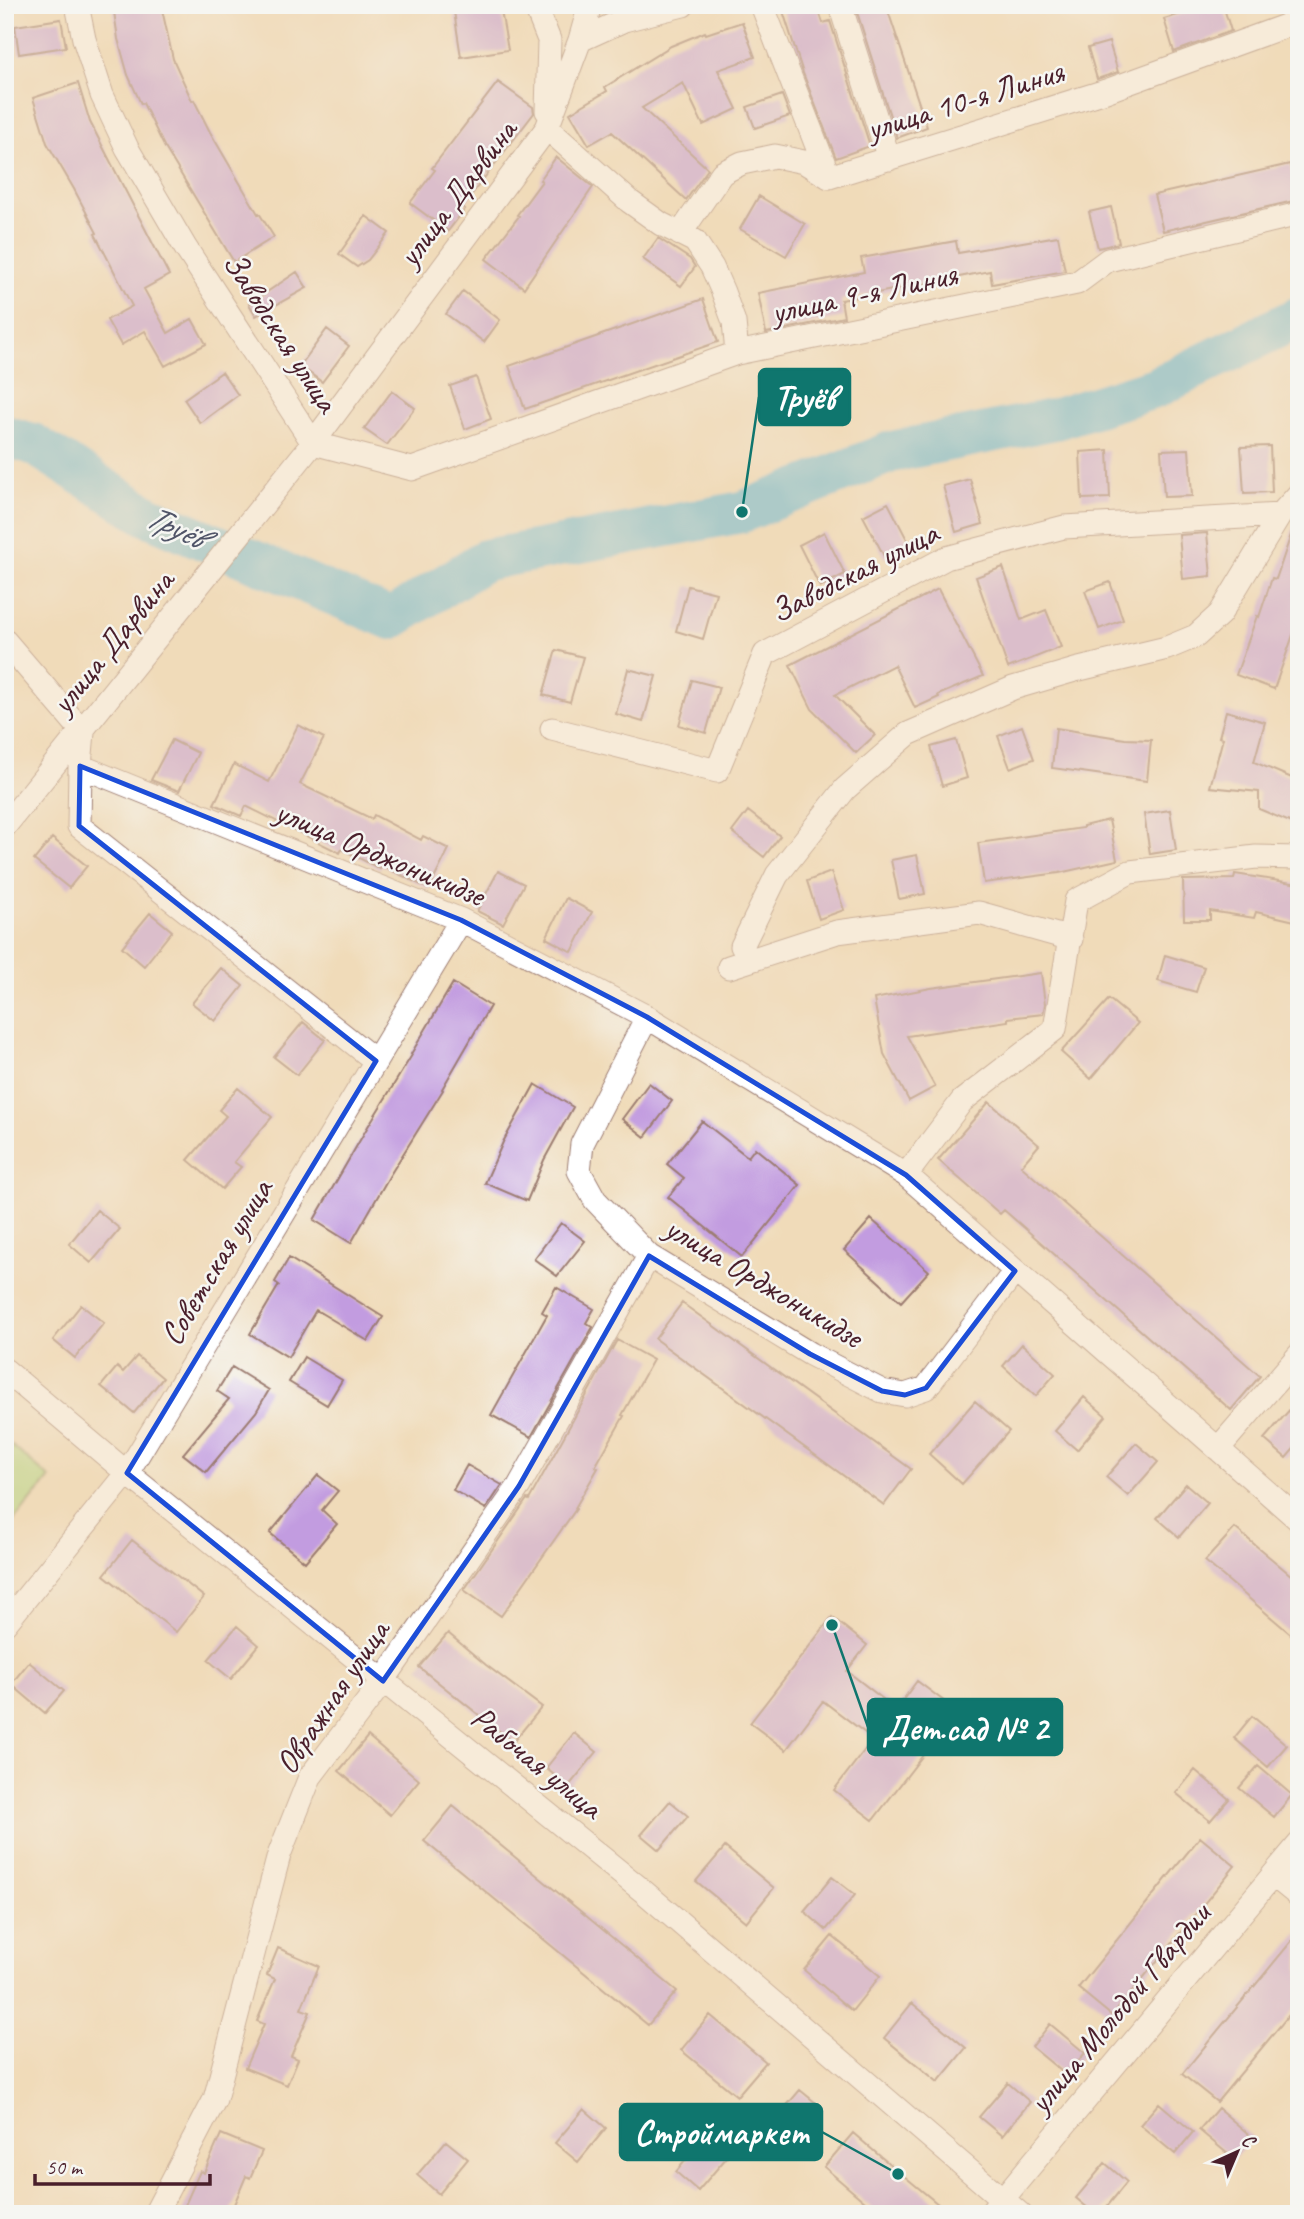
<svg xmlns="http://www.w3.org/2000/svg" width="1304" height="2219" viewBox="0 0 1304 2219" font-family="Caveat,sans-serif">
<rect width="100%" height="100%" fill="#f6f6f2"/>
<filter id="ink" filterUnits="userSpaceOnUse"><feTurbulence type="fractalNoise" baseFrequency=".0143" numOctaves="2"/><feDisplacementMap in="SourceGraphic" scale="14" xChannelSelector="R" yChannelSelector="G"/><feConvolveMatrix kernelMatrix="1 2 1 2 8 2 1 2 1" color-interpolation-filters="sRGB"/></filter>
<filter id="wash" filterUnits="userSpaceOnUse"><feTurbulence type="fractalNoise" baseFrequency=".00686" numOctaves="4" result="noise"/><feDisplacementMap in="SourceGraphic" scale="28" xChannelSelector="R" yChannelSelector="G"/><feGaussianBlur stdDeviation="1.57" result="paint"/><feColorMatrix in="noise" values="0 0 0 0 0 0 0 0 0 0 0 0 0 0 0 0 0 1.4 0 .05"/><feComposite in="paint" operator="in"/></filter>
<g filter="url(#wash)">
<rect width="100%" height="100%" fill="#f0dbb9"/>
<path fill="#aed883" stroke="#7c7c57" stroke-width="2" d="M5 1440 50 1478 5 1531Z"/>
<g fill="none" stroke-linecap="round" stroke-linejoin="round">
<path stroke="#5bb7d9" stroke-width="42" d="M5 436 33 444 148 516 391 619 485 560 742 512 891 452 1056 419 1155 388 1299 317"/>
</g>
<g id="blocks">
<path fill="#c29ce0" d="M113 5H161L173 59 192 101 194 100 210 132 258 214 259 213 274 237 234 262 164 146 143 103 141 104 128 75 118 39Z
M453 5H500L508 50 461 57Z
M781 5H817L823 23 830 21 870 146 836 158 803 73Z
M877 5H886L927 127 897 138 857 12Z
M1200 5H1223L1231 31 1174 52 1164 19 1201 8Z
M61 19 66 47 19 54 15 26Z
M742 22 755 57 718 70 737 109 703 125 683 83 642 108 708 169 686 200 612 132 589 145 570 113 607 91 605 87 671 46 705 32 706 34Z
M1109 42 1118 72 1097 79 1088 48Z
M498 82 533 107 534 113 462 207 465 209 448 231 410 203 435 170 432 168Z
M78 83 90 122 169 275 144 289 168 333 192 319 206 344 165 366 145 331 121 345 107 320 132 306 95 234 97 233 74 189 47 143 33 98Z
M782 95 790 116 755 128 747 107Z
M556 157 593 187 524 288 486 259 519 216 517 215 542 181 540 180Z
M1290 164 1298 200 1163 231 1154 195Z
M759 196 805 224 786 256 740 229Z
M1111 207 1119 243 1098 248 1089 212Z
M366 216 389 233 368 260 357 267 339 254Z
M1058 236 1065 271 992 284 990 271 841 300 844 317 766 333 758 293 864 272 861 258 956 241 958 253Z
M658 238 690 259 695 267 681 286 643 259Z
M297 272 307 288 256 316 249 304Z
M463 291 500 320 484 342 446 314Z
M703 299 718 342 525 409 509 366 535 357 536 358Z
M327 329 349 346 322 382 300 366Z
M222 372 238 395 200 423 184 399Z
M476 377 491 419 465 429 450 386Z
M392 391 415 408 387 445 364 429Z
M1270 446 1272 492 1244 493 1241 447Z
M1189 449 1192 496 1164 497 1161 450Z
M1108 450 1110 498 1082 499 1080 452Z
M970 479 983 524 956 532 943 486Z
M888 503 910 545 885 558 863 516Z
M1296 520 1299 521V618L1274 689 1236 675 1257 616 1259 617 1272 578 1276 579Z
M824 532 845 574 820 587 799 545Z
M1207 533 1211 576 1183 579 1179 535Z
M1003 567 1021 620 1046 610 1061 647 1008 668 976 577Z
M1110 582 1123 620 1099 629 1085 591Z
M688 586 716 593 703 639 676 631Z
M938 589 983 676 938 695 939 697 915 708 894 665 835 695 875 735 856 753 812 709 790 665Z
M556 650 583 657 570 702 543 695Z
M628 669 656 676 643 722 616 714Z
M692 680 719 687 706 733 679 725Z
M1226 711 1265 722 1254 762 1299 781V826L1259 809V792L1210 787 1223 738 1219 737Z
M298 725 324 738 300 784 372 819 374 815 421 840 423 836 449 849 429 889 381 865 380 869 342 849 340 853 246 806 241 816 214 804 234 764 269 782Z
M1022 726 1034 759 1010 768 998 736Z
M1056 728 1125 739 1151 740 1147 781 1052 768Z
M172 740 198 753 179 791 151 780Z
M956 740 967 778 942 786 931 747Z
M1170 810 1176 850 1150 854 1144 814Z
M748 811 780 836 764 857 732 832Z
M1109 820 1117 860 1059 873 984 883 978 843 1083 828V826Z
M52 838 87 866 69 888 34 860Z
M917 855 925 894 899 899 891 860Z
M498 871 524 884 503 924 477 911Z
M831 872 844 910 819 919 807 881Z
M1235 874 1299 884V922L1256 912 1254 918 1210 911V920H1184L1183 880 1234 879Z
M566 898 592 912 572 952 546 938Z
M150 913 172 931 144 966 122 947Z
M1165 955 1204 967 1196 992 1158 981Z
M221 968 243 986 215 1021 192 1003Z
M1041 973 1045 1004 1043 1014 1008 1018V1021L907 1036 935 1087 909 1101 884 1054 874 999 931 988Z
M453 983 490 1006 442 1089 443 1090 390 1175 351 1243 314 1220 367 1128 412 1055 411 1054Z
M1109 999 1138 1023 1091 1079 1061 1052Z
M303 1022 325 1040 297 1075 274 1057Z
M649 1083 672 1101 645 1137 622 1119Z
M535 1084 573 1107 544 1160 527 1201 485 1183 503 1142Z
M238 1088 272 1117 234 1162 241 1167 222 1189 188 1160 226 1116 219 1110Z
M989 1102 1039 1145 1021 1166 1260 1376 1231 1410 1004 1210 1000 1214 938 1160Z
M702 1121 748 1157 755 1148 800 1185 742 1257 668 1197 684 1178 667 1164Z
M97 1210 120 1229 91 1263 69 1244Z
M871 1219 929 1271 901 1302 844 1250Z
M561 1223 585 1241 557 1276 534 1259Z
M289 1258 383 1317 368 1341 316 1310 288 1357 250 1334 279 1285 275 1282Z
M556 1287 594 1309 586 1323 593 1327 531 1437 491 1415 547 1315 542 1312Z
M682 1303 911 1469 884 1505 655 1339Z
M81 1305 104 1323 75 1358 53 1340Z
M617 1340 653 1360 622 1415 624 1416 595 1467 598 1468 575 1508 576 1509 501 1616 464 1590 527 1499 529 1500Z
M1022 1344 1055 1374 1036 1396 1003 1366Z
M137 1356 163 1378 134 1413 101 1386 117 1367 123 1372Z
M304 1357 342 1380 327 1405 289 1382Z
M232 1367 269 1390 256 1412 206 1472 183 1454 229 1399 217 1391Z
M1084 1397 1106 1416 1077 1450 1055 1431Z
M1299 1399V1443L1286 1458 1264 1439Z
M975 1401 1009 1431 962 1484 929 1454Z
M1136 1443 1158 1462 1128 1496 1106 1477Z
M467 1465 502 1485 486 1509 453 1490Z
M318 1475 338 1491 322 1510 337 1524 305 1562 270 1533Z
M1186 1484 1208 1503 1179 1537 1157 1518Z
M1235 1528 1299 1582V1641L1205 1561Z
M132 1540 204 1597 176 1632 104 1575Z
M832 1617 867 1645 847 1671 896 1709 917 1681 957 1711 873 1820 834 1790 873 1739 823 1701 786 1750 750 1723Z
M237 1626 259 1645 231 1679 208 1660Z
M448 1633 486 1665 542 1707 513 1742 419 1667Z
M29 1662 64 1691 45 1713 11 1684Z
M1252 1716 1287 1745 1268 1767 1234 1738Z
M574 1733 597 1752 568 1787 546 1768Z
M368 1736 419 1780 390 1815 339 1771Z
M1258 1766 1292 1795 1274 1817 1239 1788Z
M1195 1770 1229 1799 1210 1821 1176 1793Z
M670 1801 688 1816 659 1850 641 1835Z
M453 1806 677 1991 648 2025 424 1841Z
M1200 1837 1235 1866 1112 2016 1078 1988Z
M725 1847 774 1888 746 1922 696 1881Z
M832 1877 855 1895 826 1930 804 1911Z
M1299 1932V2003L1217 2102 1182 2074Z
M832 1936 880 1976 852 2011 804 1970Z
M278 1948 319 1966 301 2009 310 2012 291 2056 298 2059 287 2085 245 2068 264 2024 257 2021 275 1979 267 1975Z
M912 2003 966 2048 938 2082 884 2038Z
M710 2015 766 2062 737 2096 681 2050Z
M1050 2024 1085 2053 1066 2075 1032 2047Z
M1008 2083 1030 2102 1002 2136 979 2117Z
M800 2090 822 2108 794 2143 771 2124Z
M1159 2103 1193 2132 1175 2154 1140 2125Z
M1218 2108 1252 2137 1234 2159 1199 2130Z
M584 2109 606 2128 578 2162 555 2143Z
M853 2133 875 2152 950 2214H879L824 2167Z
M221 2134 262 2151 250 2178 246 2176 230 2214H181L200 2171 204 2173Z
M704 2138 727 2157 698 2191 676 2172Z
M446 2141 468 2159 439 2194 417 2175Z
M1105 2163 1127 2182 1101 2214H1095L1076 2198Z"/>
</g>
</g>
<g filter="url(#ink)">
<use href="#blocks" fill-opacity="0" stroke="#9d7d72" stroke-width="2"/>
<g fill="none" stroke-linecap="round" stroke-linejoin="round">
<defs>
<path id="street" d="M77 5 84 39 102 95 127 148 185 247 313 443 412 469 737 353
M535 5 549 40 547 111
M762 5 829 177
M840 5 889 159
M580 40 590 5
M547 128 629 201 661 224 695 241 712 267 723 292 734 322 737 353 1077 283 1108 260 1299 214
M680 234 722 173 742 163 775 156 804 162 829 177 1106 91 1299 21
M5 641 83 732 80 766 461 920 647 1017 906 1175 1299 1520
M552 729 717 771 765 654 946 558 1064 527 1280 515 1299 494
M80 766 79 826 376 1061
M5 826 313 443 547 128 580 40 624 20 683 5
M742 946 777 875 845 789 908 734 1013 688 1075 670 1167 648 1196 636 1220 614 1280 515
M729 967 837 932 979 913 1071 939
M647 1017 582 1144 579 1171 595 1200 649 1256 810 1354 882 1391 905 1395 926 1388 1015 1271
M906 1175 962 1101 1055 1029 1076 901 1130 872 1256 857 1299 858
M5 1370 127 1473 643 1891 1020 2214
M1218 1449 1299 1355
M5 1624 127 1473 461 920
M1273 1875 1299 1896
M155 2214 215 2099 279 1855 310 1777 383 1681 519 1486 649 1256
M990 2214 1299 1844"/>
</defs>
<use href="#street" stroke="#9d7d72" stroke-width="25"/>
<use href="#street" stroke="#fff" stroke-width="23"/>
</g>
</g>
<path d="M0 0H1304V2219H0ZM80 766 461 920 647 1017 906 1175 1015 1271 926 1388 905 1395 882 1391 810 1354 649 1256 519 1486 383 1681 127 1473 376 1061 79 826Z" fill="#f0dbb9" fill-opacity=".55" fill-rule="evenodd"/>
<path fill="none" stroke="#1d4ed8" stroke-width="5" stroke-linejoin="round" d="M80 766 461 920 647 1017 906 1175 1015 1271 926 1388 905 1395 882 1391 810 1354 649 1256 519 1486 383 1681 127 1473 376 1061 79 826Z"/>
<g text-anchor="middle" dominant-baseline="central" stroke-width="5" stroke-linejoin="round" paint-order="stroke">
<g font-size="33" fill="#4a1f2b" stroke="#f6f6f2">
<text transform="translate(965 100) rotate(-17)">улица 10-я Линия</text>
<text transform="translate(457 193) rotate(-53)">улица Дарвина</text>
<text transform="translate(864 293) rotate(-12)">улица 9-я Линия</text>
<text transform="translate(281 332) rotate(57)">Заводская улица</text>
<text transform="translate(854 572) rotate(-27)">Заводская улица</text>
<text transform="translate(112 642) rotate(-51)">улица Дарвина</text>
<text transform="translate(380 853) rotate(23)">улица Орджоникидзе</text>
<text transform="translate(216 1262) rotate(-59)">Советская улица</text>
<text transform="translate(764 1282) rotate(31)">улица Орджоникидзе</text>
<text transform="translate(332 1697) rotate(-56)">Овражная улица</text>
<text transform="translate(537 1762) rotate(39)">Рабочая улица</text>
<text transform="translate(1119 2008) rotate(-50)">улица Молодой Гвардии</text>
</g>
<g font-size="35" font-style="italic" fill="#505468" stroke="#f6f6f2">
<text transform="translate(175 526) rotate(25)">Труёв</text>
</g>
</g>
<path fill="none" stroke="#0f766e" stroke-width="2.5" d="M742 512L759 397M832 1625L868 1727M898 2174L822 2132"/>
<g fill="#0f766e" stroke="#f6f6f2" stroke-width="2.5">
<circle cx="742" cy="512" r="7"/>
<circle cx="832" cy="1625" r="7"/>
<circle cx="898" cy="2174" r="7"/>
</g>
<g fill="#0f766e" stroke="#0f766e" stroke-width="2.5">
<rect x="759" y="369" width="91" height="56" rx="7"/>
<rect x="868" y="1699" width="194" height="56" rx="7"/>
<rect x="620" y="2104" width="202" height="56" rx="7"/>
</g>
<g font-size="35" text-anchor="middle" font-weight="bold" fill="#fff">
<text x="805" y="409">Труёв</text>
<text x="965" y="1740">Дет.сад № 2</text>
<text x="721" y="2144">Строймаркет</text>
</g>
<rect width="1304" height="2219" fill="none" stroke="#f6f6f2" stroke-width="28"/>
<g transform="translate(1237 2152) rotate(44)" stroke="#f6f6f2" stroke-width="5" paint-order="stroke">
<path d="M0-5L12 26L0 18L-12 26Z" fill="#4a1f2b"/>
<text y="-10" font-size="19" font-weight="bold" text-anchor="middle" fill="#4a1f2b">С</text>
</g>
<path d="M35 2174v10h175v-10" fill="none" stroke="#4a1f2b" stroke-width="3.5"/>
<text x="46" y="2174" font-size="21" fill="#4a1f2b" stroke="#f6f6f2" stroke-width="5" paint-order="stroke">50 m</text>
</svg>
